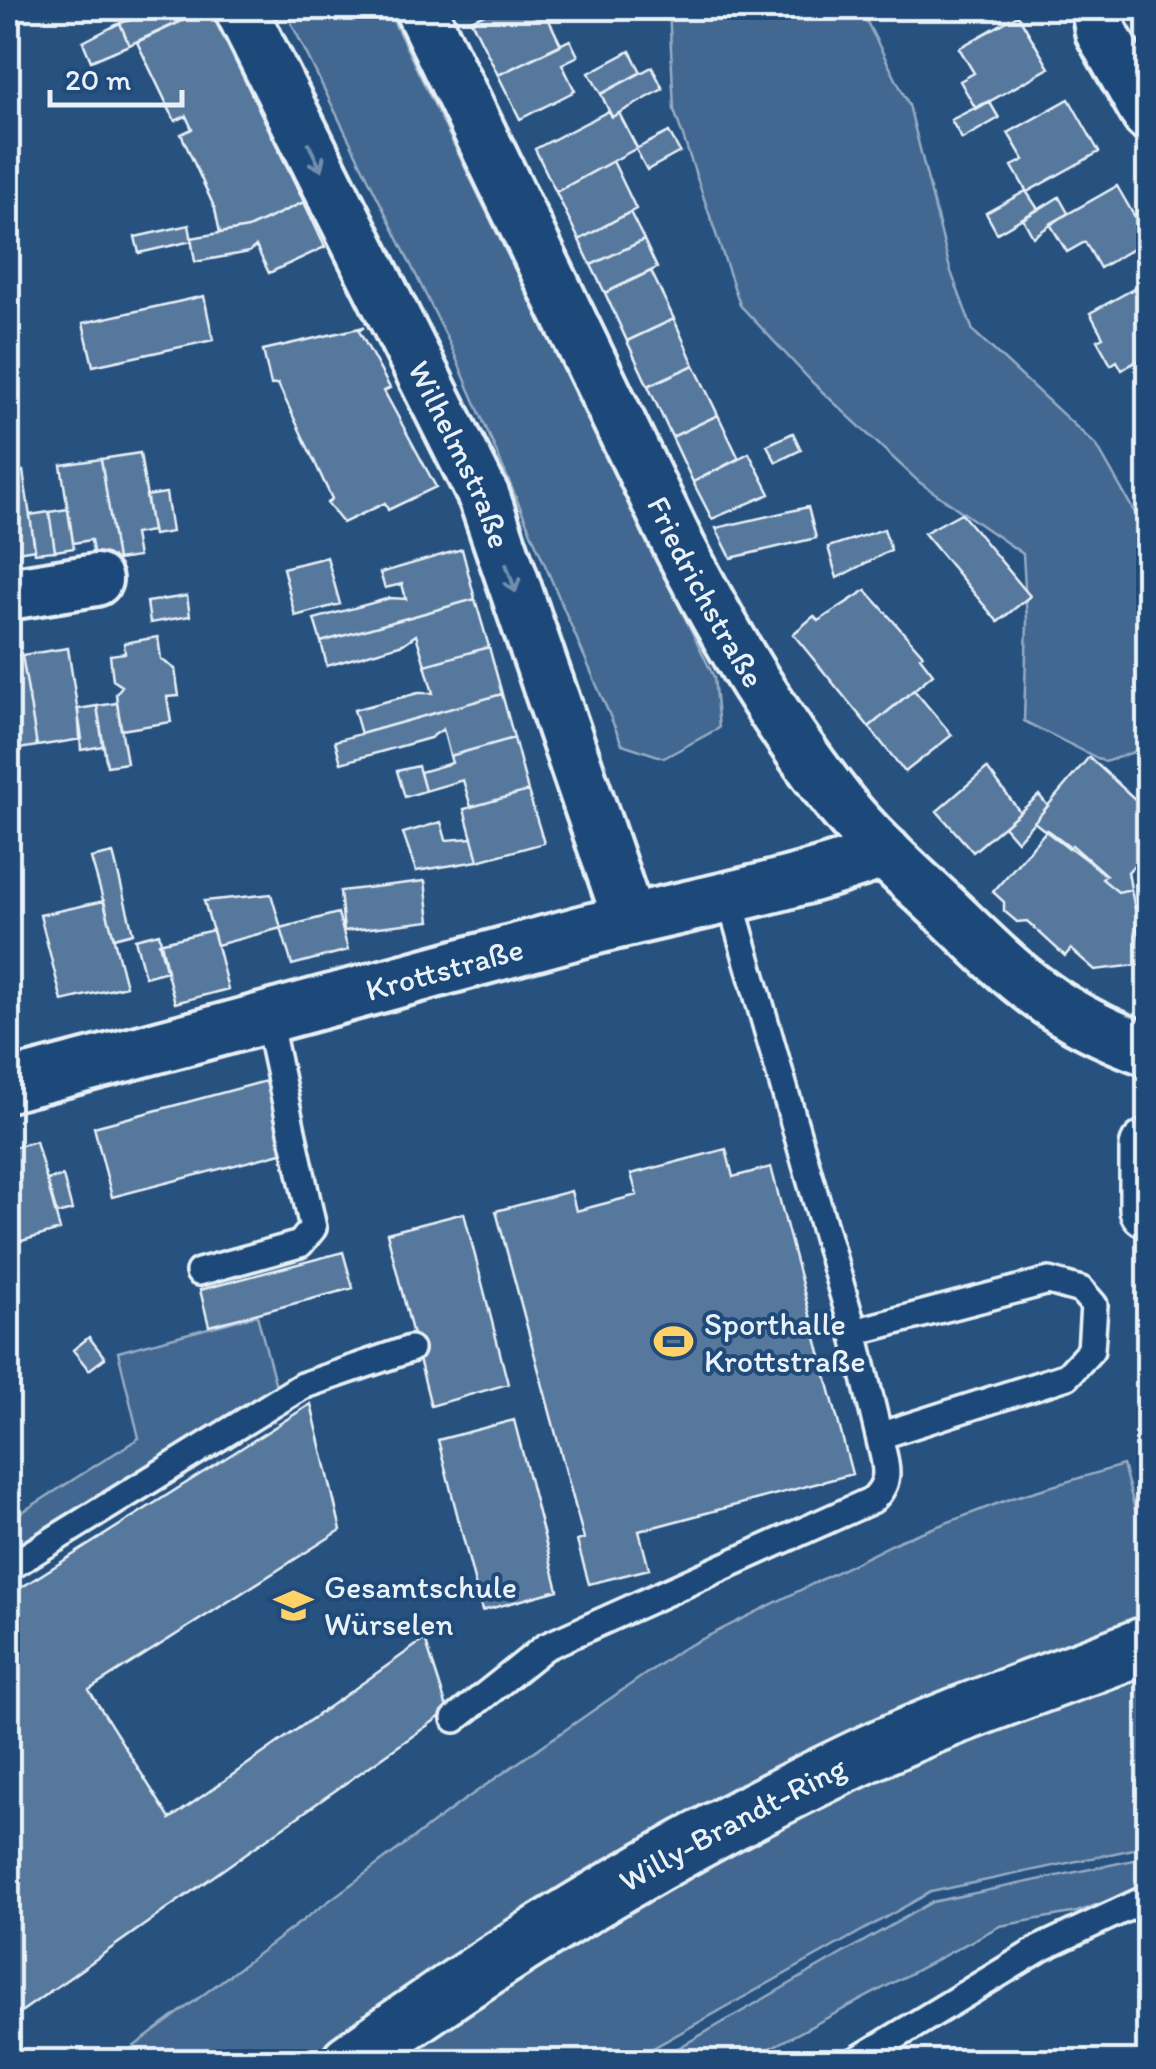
<svg xmlns="http://www.w3.org/2000/svg" width="1156" height="2069" viewBox="0 0 1156 2069" font-family="Itim,sans-serif">
<rect width="100%" height="100%" fill="#27517f"/>
<filter id="ink" filterUnits="userSpaceOnUse"><feTurbulence type="fractalNoise" baseFrequency=".01" numOctaves="2"/><feDisplacementMap in="SourceGraphic" scale="20" xChannelSelector="R" yChannelSelector="G"/><feConvolveMatrix kernelMatrix="1 2 1 2 8 2 1 2 1" color-interpolation-filters="sRGB"/></filter>
<g filter="url(#ink)">
<path fill="#436891" stroke="#96acc4" stroke-width="2.5" d="M284 8H387L714 677 719 728 664 758 622 744 450 344Z
M669 8H860L909 105 950 269 973 331 1097 446 1148 536V747L1105 762 1024 721 1027 621 1023 554 919 482 813 383 740 305 674 110Z
M257 1315 276 1386 8 1550V1521L139 1438 118 1352Z
M1123 1465 1148 1557V1846L931 1892 630 2061 113 2062 460 1803 680 1650 901 1540 1012 1498Z
M1148 1857V1886L1077 1912 1000 1926 746 2061 654 2062 932 1902Z"/>
<path fill="#57789d" stroke="#e8f1f8" stroke-width="2.5" d="M144 8H210L129 45 120 23 148 15Z
M210 8 304 202 248 228 220 233 215 209 181 134 192 129 186 116 175 121 137 42Z
M498 8H543L561 45 498 75 471 20Z
M1018 15 1049 68 976 109 960 81 974 73 959 48Z
M120 23 129 45 91 61 83 42Z
M570 40 578 56 562 64 575 91 520 119 498 75Z
M630 51 641 72 601 94 589 73Z
M652 67 663 89 612 117 601 94Z
M1069 99 1099 152 1027 192 1012 166 1024 160 1008 133Z
M989 101 999 118 962 139 951 120Z
M609 111 612 117 619 113 637 148 556 192 535 149Z
M669 132 680 152 647 170 636 149Z
M613 161 636 209 579 240 556 192Z
M1117 186 1148 240 1100 268 1085 242 1067 252 1050 224Z
M1026 191 1038 209 997 233 986 213Z
M1059 197 1068 213 1033 237 1023 219Z
M304 202 325 247 269 273 256 246 249 252 195 262 191 238 248 228Z
M630 212 644 240 591 265 579 240Z
M189 225 192 241 139 253 135 237Z
M644 240 657 268 605 293 591 265Z
M651 271 674 319 627 341 605 293Z
M1148 281V354L1122 370 1117 361 1111 365 1097 340 1103 337 1090 313Z
M204 296 213 340 93 366 83 323Z
M674 319 694 365 648 386 627 341Z
M364 327 359 331 390 388 384 391 436 487 388 510 385 503 343 523 327 503 332 499 278 384 271 385 263 350Z
M694 365 718 415 672 437 648 386Z
M718 415 739 459 693 482 672 437Z
M793 433 801 450 776 462 767 445Z
M140 453 152 531 134 534 138 557 117 560 101 459Z
M749 453 770 494 712 519 693 482Z
M101 459 117 560 95 564 91 540 73 543 61 465Z
M23 471 35 549 17 552 21 575 8 577V474Z
M166 493 172 532 153 535 146 496Z
M808 507 816 538 731 558 716 528Z
M68 509 74 548 55 551 49 512Z
M49 512 55 551 35 553 30 515Z
M961 513 1030 596 998 622 924 533Z
M884 529 891 550 837 578 828 547Z
M462 549 475 599 321 642 314 619 390 598 406 599 402 584 385 588 380 573Z
M327 557 340 604 295 616 283 568Z
M866 590 923 655 920 657 933 674 869 727 793 634 814 616 818 621Z
M187 596 190 616 150 623 147 602Z
M475 599 489 647 425 665 416 635 403 644 327 666 321 642Z
M158 637 161 659 175 669 179 696 167 697 171 722 121 730 116 694 122 686 113 680 110 655 125 653 124 643Z
M489 647 502 694 361 734 354 710 418 693H433L425 665Z
M68 648 82 739 37 746 22 655Z
M22 655 37 746 8 751V657Z
M914 690 952 735 905 772 869 727Z
M502 694 514 738 450 756 443 729 430 738 341 763 335 741Z
M117 703 127 763 107 766 97 706Z
M97 706 103 746 81 750 78 709Z
M514 738 528 791 471 807 463 780 425 791 420 772 452 763 450 756Z
M1089 757 1148 811V850L1128 872 1131 889 1118 892 1102 879 1106 875 1072 845 1069 849 1034 822Z
M418 766 425 791 405 797 397 771Z
M987 768 1020 812 973 852 937 811Z
M528 791 544 843 478 861 464 809Z
M1039 795 1048 806 1017 841 1004 826Z
M441 822 446 840 472 838 478 861 416 871 403 833Z
M1047 830 1106 875 1102 879 1118 892 1131 889 1146 964 1095 970 1071 949 1065 956 1027 921 1017 922 1004 911V902L993 892Z
M113 853 133 933 114 938 91 858Z
M425 881 430 921 344 931 340 891Z
M271 894 281 928 217 945 204 901Z
M104 901 126 986 62 1001 40 915Z
M338 913 348 950 292 965 281 928Z
M1148 919V980L1137 921Z
M213 930 228 989 175 1003 159 943Z
M159 933 167 971 145 977 135 939Z
M266 1081 285 1152 112 1197 94 1127Z
M36 1141 60 1230 11 1244 8 1149Z
M726 1149 733 1177 771 1167 852 1474 639 1531 649 1569 589 1584 577 1541 584 1539 496 1211 571 1191 576 1211 637 1195 631 1174Z
M63 1176 72 1210 57 1214 47 1180Z
M464 1213 508 1384 431 1406 387 1233Z
M8 1231 20 1271 8 1275Z
M343 1252 353 1288 209 1326 200 1290Z
M89 1337 105 1358 89 1370 73 1350Z
M311 1404 341 1530 89 1690 170 1819 425 1639 448 1711 8 2021V1596Z
M514 1420 558 1590 482 1611 438 1440Z"/>
<g fill="none" stroke-linecap="round" stroke-linejoin="round">
<defs>
<path id="service" d="M729 896 854 1332 879 1436 1067 1376 1091 1350 1094 1305 1081 1290 1049 1281 854 1332
M199 1272 300 1244 313 1228 268 1020
M8 1568 302 1386 410 1349
M455 1719 545 1647 872 1500C894 1480 885 1464 879 1436
M854 2062 1041 1948 1148 1898"/>
<g id="minor">
<path id="s1" d="M240 8 484 497 629 920"/>
<path id="s2" d="M420 8 680 548C727 639 778 726 842 806 874 845 913 879 950 914 1020 982 1055 1016 1148 1050"/>
<path d="M1097 8 1101 32 1148 115"/>
<path d="M8 594 96 580"/>
<path id="s3" d="M8 1086C201 1037 392 983 585 931 685 905 788 889 885 852"/>
</g>
<path id="tertiary" d="M1148 1148V1209"/>
<g id="secondary">
<path id="s4" d="M349 2062C513 1944 682 1841 865 1755 956 1712 1055 1681 1148 1644"/>
</g>
</defs>
<use href="#service" stroke="#e8f1f8" stroke-width="32"/>
<use href="#minor" stroke="#e8f1f8" stroke-width="58"/>
<use href="#tertiary" stroke="#e8f1f8" stroke-width="62"/>
<use href="#secondary" stroke="#e8f1f8" stroke-width="62"/>
<use href="#service" stroke="#1f4a7a" stroke-width="25"/>
<use href="#minor" stroke="#1f4a7a" stroke-width="50"/>
<use href="#tertiary" stroke="#1f4a7a" stroke-width="55"/>
<use href="#secondary" stroke="#1f4a7a" stroke-width="55"/>
</g>
<defs><path id="oneway-shaft" d="M-6 0H5M1.5-3L5.5 0L1.5 3" fill="none" stroke-width="1.6" stroke-linecap="round" stroke-linejoin="round" transform="scale(2.5)"/></defs>
<g stroke="#6f8dac">
<use href="#oneway-shaft" transform="translate(315 157) rotate(64)"/>
<use href="#oneway-shaft" transform="translate(511 578) rotate(71)"/>
</g>
</g>
<defs>
<symbol id="stadium-bare" viewBox="-9 -9 18 18"><path d="M0-5a6.5 5 0 1 0 0 10a6.5 5 0 1 0 0-10ZM-3.5-1.8h7v3.6h-7Z" fill="#ffd166" stroke="#1f4a7a" stroke-width="2.5" paint-order="stroke"/></symbol>
<symbol id="school-bare" viewBox="-9 -9 18 18"><path d="M0-5L7-2L0 1L-7-2ZM-4 1L0 2.5L4 1V4Q0 6-4 4Z" fill="#ffd166" stroke="#1f4a7a" stroke-width="2.5" paint-order="stroke"/></symbol>
</defs>
<g fill-rule="evenodd">
<use href="#stadium-bare" x="646" y="1314" width="55" height="55"/>
<use href="#school-bare" x="266" y="1578" width="55" height="55"/>
</g>
<g text-anchor="middle" dominant-baseline="central" stroke-width="8" stroke-linejoin="round" paint-order="stroke">
<g font-size="32" fill="#e8f1f8" stroke="#1f4a7a">
<text stroke="none"><textPath href="#s1" startOffset="498">Wilhelmstraße</textPath></text>
<text stroke="none"><textPath href="#s2" startOffset="650">Friedrichstraße</textPath></text>
<text stroke="none"><textPath href="#s3" startOffset="452">Krottstraße</textPath></text>
<text stroke="none"><textPath href="#s4" startOffset="452">Willy-Brandt-Ring</textPath></text>
</g>
<g font-size="32" fill="#e8f1f8" stroke="#1f4a7a" text-anchor="start">
<text x="704" y="1324">Sporthalle<tspan x="704" dy="37">Krottstraße</tspan></text>
<text x="324" y="1587">Gesamtschule<tspan x="324" dy="37">Würselen</tspan></text>
</g>
</g>
<rect width="1156" height="2069" fill="none" stroke="#1f4a7a" stroke-width="40"/>
<rect x="20" y="20" width="1116" height="2029" fill="none" stroke="#e8f1f8" stroke-width="4" filter="url(#ink)"/>
<path d="M50 90v15h132v-15" fill="none" stroke="#e8f1f8" stroke-width="5"/>
<text x="65" y="90" font-size="30" fill="#e8f1f8" stroke="#1f4a7a" stroke-width="8" paint-order="stroke">20 m</text>
</svg>
